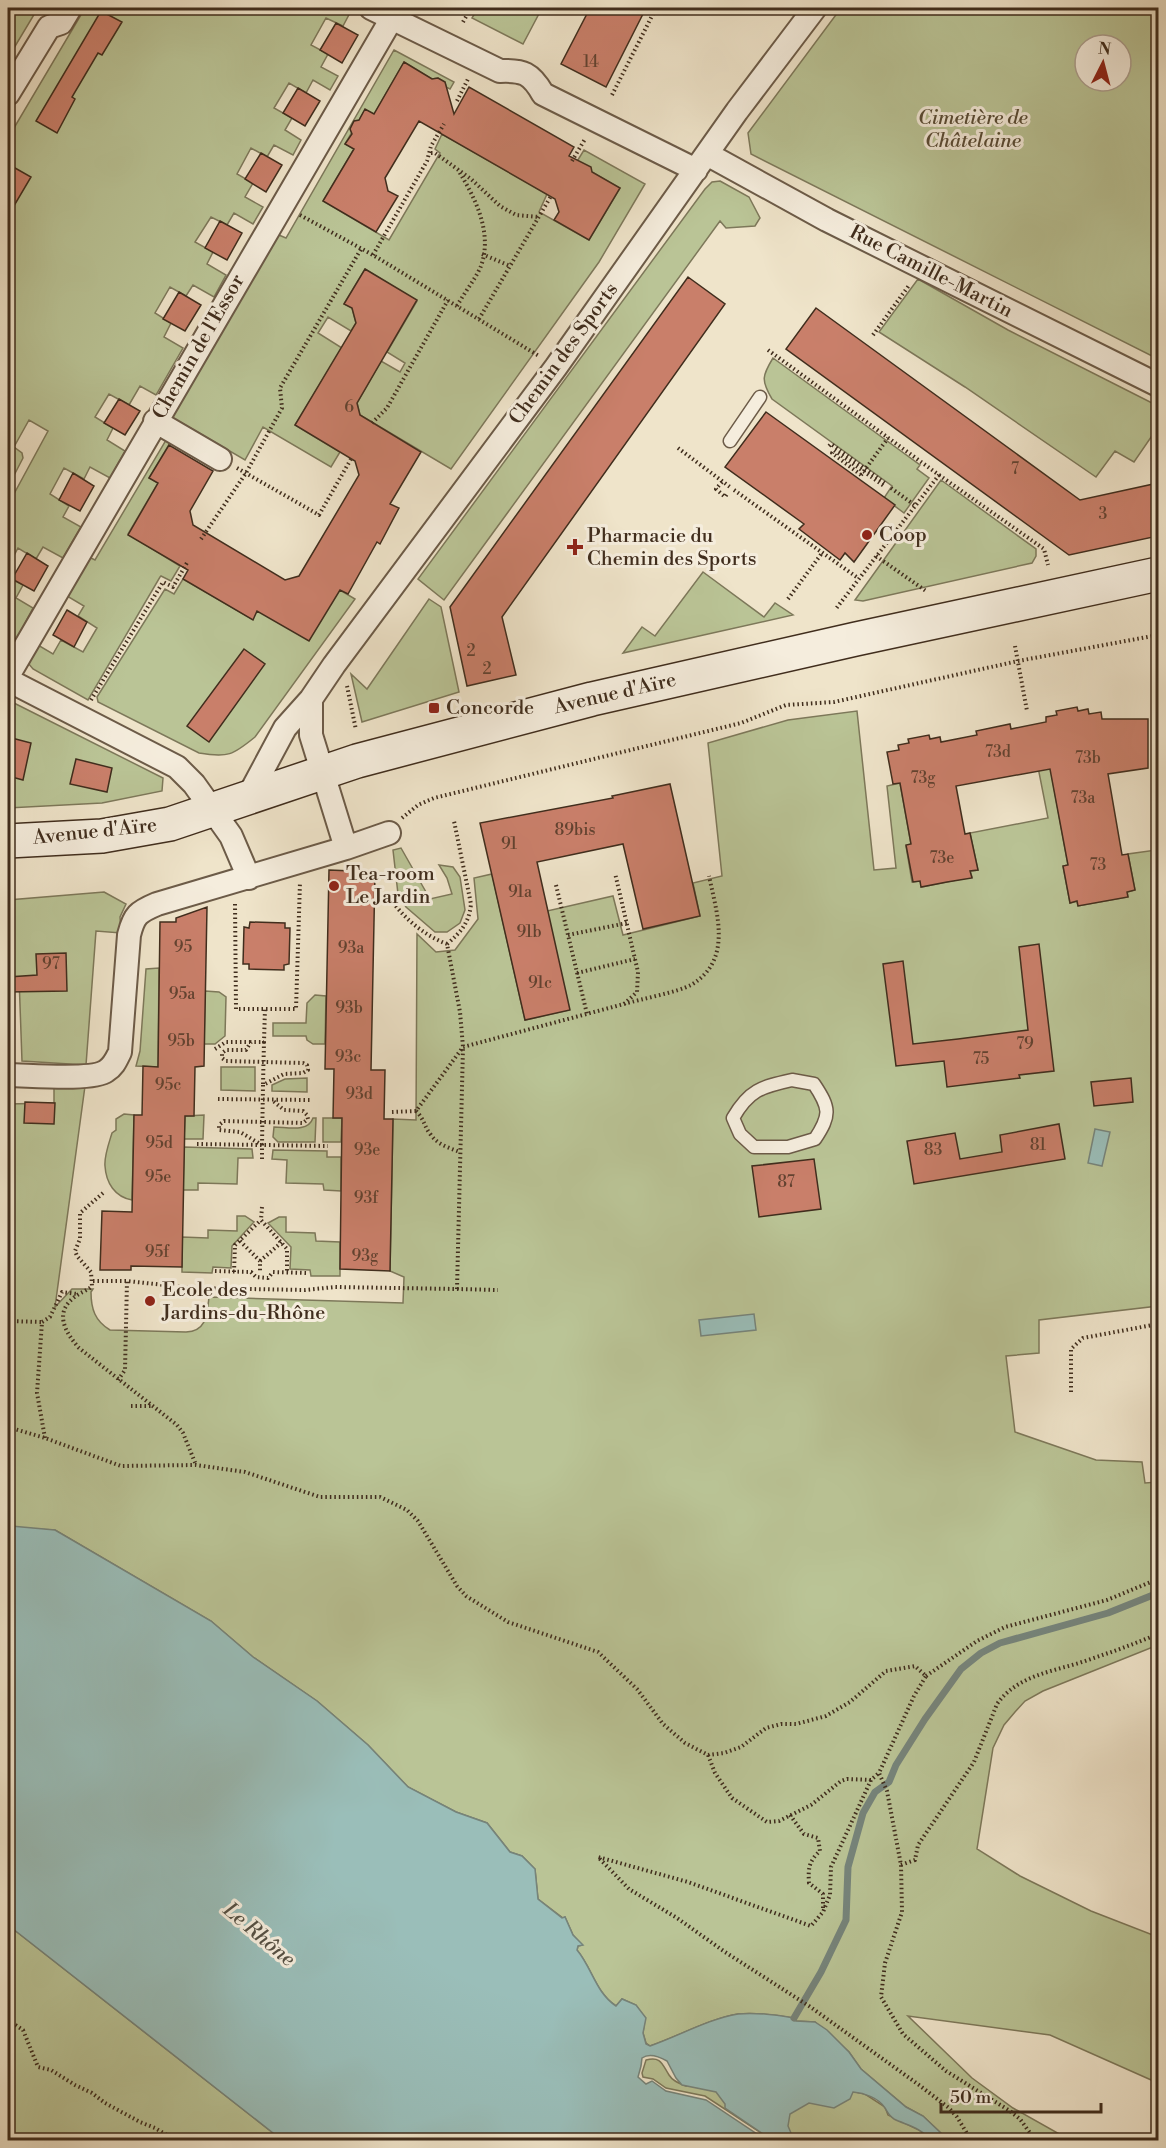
<svg xmlns="http://www.w3.org/2000/svg" width="1166" height="2148" viewBox="0 0 1166 2148" font-family="'Libre Bodoni',serif">
<rect width="100%" height="100%" fill="#efe4ca"/>
<filter id="stains"><feTurbulence type="fractalNoise" baseFrequency=".00333" numOctaves="4"/><feColorMatrix values="0 0 0 0 .2 0 0 0 0 .09 0 0 0 0 .02 0 0 0 .5 -.17"/></filter>
<radialGradient id="worn" r=".72"><stop offset=".6" stop-color="#630" stop-opacity="0"/><stop offset="1" stop-color="#630" stop-opacity=".3"/></radialGradient>
<path fill="#bac496" stroke="#7d785a" stroke-width="1.5" fill-rule="evenodd" d="M8 8H38L8 58Z
M85 8H349L352 9 343 26 326 18 311 45 328 54 321 67 338 76 330 90 313 80 306 93 289 83 274 108 292 118 285 130 301 140 293 155 274 145 267 157 251 148 237 174 253 183 245 197 263 207 253 224 234 213 227 225 211 217 195 242 213 252 207 264 226 275 214 297 193 285 186 296 170 287 155 313 171 323 164 337 183 348 156 395 140 386 129 405 109 394 95 417 113 428 107 440 125 451 110 478 90 467 84 479 64 468 50 494 69 506 63 517 81 527 63 558 43 547 36 559 18 548 8 567V505L48 431 29 420 14 447 22 453 23 458 8 487V138Z
M478 8H542L523 44 472 18Z
M841 8H1158V359L751 154 748 133ZM1085 45H1121V81H1085Z
M394 50 454 82 450 89 446 87 445 82 438 78 432 79 404 62 374 114 365 110 345 144 354 149 323 201 389 240 440 153 435 149 442 134 547 194 539 212 589 240 620 188 576 163 584 150 645 184 599 262 451 469 360 415 357 403 381 361 400 372 405 363 387 352 417 301 365 269 344 304 352 308 356 323 351 331 328 317 318 333 342 348 295 425 340 452 331 467 263 427 245 460 168 415 274 233 286 238Z
M720 181 749 197 760 218 755 226 726 228 720 221 444 600 418 579 705 189 712 182Z
M918 279 1008 330 1158 406V427L1134 462 1115 451 1096 477 965 387 879 332Z
M773 358 920 465 917 469 929 478 904 513 884 498 892 486 772 399C761 380 762 376 773 358Z
M166 440 170 443 149 478 158 483 128 534 180 566 171 581 161 576 160 577 88 700 33 669 28 663 38 645 53 654 61 640 83 652 97 628 78 616 84 606 67 596 89 557 95 560Z
M941 480 1036 549V556L1032 563 863 601 855 600Z
M703 572 764 617 775 603 793 615 623 653 642 627 655 636Z
M8 577 23 585 16 598 33 608 8 655Z
M183 579 252 619 257 611 340 590 355 599 255 737C233 755 228 758 199 753L98 702 97 697 165 589 174 594Z
M429 599 441 607 459 692 362 722 351 674 367 689Z
M8 700 163 778 162 791 102 803 8 808Z
M857 711 874 870 896 868 887 786 900 783 911 844 906 846 912 882 920 881 922 887 972 877 970 871 978 870 970 833 1048 818 1036 757 1048 755 1068 865 1063 866 1070 903 1077 901 1078 906 1128 897 1127 892 1135 890 1128 854 1156 850V882L1158 883V1306L1039 1320V1353L1006 1356 1015 1432 1096 1460 1142 1462 1145 1483 1158 1482V1645L1043 1691 1025 1701 1015 1712 1004 1725 993 1748 977 1849 1020 1876 1091 1911 1158 1937V2083L1050 2035 908 2016 972 2078 1013 2108 1070 2140H943V2135L923 2116 906 2107 861 2069 849 2052 815 2022 796 2021 794 2018C776 2015 756 2012 738 2014 709 2019 679 2036 650 2046L646 2043 643 2033 645 2018 636 2005 622 1999 616 2006C596 1993 592 1968 577 1950L578 1946 582 1945 573 1935 565 1917 563 1918 538 1899 535 1869 522 1856 510 1852 487 1823 456 1812 408 1787 368 1745 317 1701 253 1657 211 1621 55 1530 8 1528V1104L54 1103V1086H85L55 1307 72 1289H93L91 1292C91 1309 95 1321 110 1330L186 1332C207 1331 207 1314 209 1297L403 1303 404 1277 390 1271 393 1119 416 1120 417 934 436 952 455 950 478 919 474 878 492 874 525 1020 569 1010 547 911 613 896 623 935 700 916 693 883 722 876 708 743 788 720Z
M401 848 430 899 452 894 447 878 439 865 453 867 460 877 465 910 460 923 447 932H435L406 907 398 894 393 850Z
M104 892 126 904 120 917 121 933 96 931 86 1065 22 1061 19 977H8V900Z
M159 968 158 1067 136 1066 140 1051 146 969Z
M205 991 219 992 226 997 225 1036 215 1044H204Z
M315 995 326 996 325 1044H313L307 1040 306 1036H273V1023H306L307 1003Z
M221 1067H255V1091L221 1090Z
M307 1078V1092L272 1091V1085L285 1079Z
M124 1114 134 1115 132 1200C115 1197 106 1183 105 1166 104 1156 109 1143 112 1133L116 1130V1119Z
M204 1115 203 1139H184L185 1116Z
M313 1118H316L315 1142H278L273 1137 274 1127C287 1127 308 1133 313 1118Z
M323 1118H342L341 1142H323Z
M184 1147 252 1149 253 1158H238L237 1184 198 1183V1190H183Z
M273 1150 327 1151V1157H341V1191L324 1190 323 1184 286 1183 287 1160 272 1159Z
M237 1216H245L254 1222 232 1246 231 1268 213 1267 212 1273 182 1272V1237L208 1238V1230L237 1231Z
M279 1217H286V1232L315 1233 316 1241 340 1242V1276H311L310 1270 290 1269 291 1247 268 1223Z
M8 1925 282 2140H8Z
M680 2055 865 2094 885 2107 888 2115 919 2130 930 2140H772L705 2096 666 2088 653 2079 643 2077 642 2073 646 2060C661 2056 662 2064 669 2075 672 2080 680 2084 686 2086Z"/>
<path fill="#9abeb9" stroke="#76847b" stroke-width="1.5" d="M1095 1129 1110 1132 1102 1166 1088 1163Z
M754 1314 756 1330 701 1336 699 1320Z
M11 1526 55 1530 211 1621 253 1657 317 1701 368 1745 408 1787 456 1812 487 1823 510 1852 522 1856 535 1869 538 1899 562 1918 565 1917 573 1935 583 1945 578 1946 577 1950C592 1968 596 1993 616 2006L622 1999 636 2005 646 2018 643 2033 646 2044 650 2046C679 2036 708 2019 738 2014 756 2012 777 2015 794 2018L796 2021 815 2022 827 2030 849 2052 861 2069 906 2107 923 2116 943 2135V2140H930C922 2128 906 2125 894 2119 889 2116 888 2113 885 2108 879 2098 864 2093 853 2092L850 2099 834 2108 809 2103 790 2114 788 2126 794 2140H772L725 2108V2104L716 2092 682 2085 676 2078 667 2061C660 2057 649 2053 642 2058L641 2066 638 2077 646 2084 652 2081 666 2091 706 2100 766 2140H282L8 1925V1528Z"/>
<g fill="none" stroke-linecap="round" stroke-linejoin="round">
<path stroke="#76847b" stroke-width="7" d="M794 2018 821 1972 846 1920 848 1867 863 1813 875 1792 889 1782 896 1765 925 1719 961 1669 981 1653 1000 1643 1108 1613 1158 1593"/>
</g>
<path fill="#c97f6a" stroke="#402d1d" stroke-width="1.5" d="M590 8H646L606 87 561 64Z
M101 11 122 22 102 55 98 53 72 97 75 99 57 133 36 121Z
M336 23 358 35 342 63 320 50Z
M404 62 432 79 438 78 445 82 454 114 469 87 574 147 569 156 591 167 592 172 620 188 589 240 554 220 559 212 555 199 419 121 385 178 388 191 398 196 376 232 323 201 354 149 345 144 352 134 350 129 354 121 359 120 365 109 374 114Z
M298 88 320 101 305 126 283 113Z
M261 153 282 165 266 192 245 179Z
M8 164 31 177 8 216Z
M220 221 242 233 227 260 205 248Z
M365 269 417 300 357 403 360 415 421 452 390 504 399 508 380 544 377 542 348 594 340 590 309 641 257 611 253 620 183 579 188 570 128 535 158 483 149 478 169 445 213 471 190 511 193 525 285 580 299 576 359 475 355 461 295 425 356 323 352 308 344 304Z
M688 277 725 304 502 617 516 675 467 686 450 607Z
M179 292 201 305 185 331 163 319Z
M816 308 1080 500 1158 483V536L1069 555 786 349Z
M119 399 140 411 125 435 104 423Z
M766 412 895 505 854 562 845 553 840 560 799 529 804 524 725 467Z
M73 473 94 486 80 511 59 500Z
M27 553 48 566 34 591 12 579Z
M67 610 87 622 74 647 53 635Z
M244 649 265 664 209 742 187 726Z
M1077 707 1078 711 1088 709 1089 714 1101 712 1102 719H1148V768L1108 774 1122 855 1128 854 1135 890 1127 892 1128 897 1078 906 1077 901 1070 903 1063 866 1068 865 1050 769 956 786 965 834 970 833 978 870 970 871 972 878 947 882 921 887 920 881 913 882 906 845 911 844 900 783 893 784 887 752 899 750 898 745 909 743 908 739 929 735 930 739 940 737 941 742 977 735 976 731 1010 724 1011 729 1046 722V717L1057 715 1056 711Z
M8 737 31 743 23 780 8 776Z
M76 759 112 768 107 792 70 784Z
M670 784 700 916 643 929 623 844 537 862 570 1010 525 1020 480 823 613 798 612 796Z
M329 870 375 872 371 1070H385L384 1119H393L390 1271 340 1269 342 1118H333L334 1069H325Z
M207 907 204 1066 195 1067 194 1116H185L182 1267 131 1266V1270H100L102 1211 132 1212 134 1115H142L143 1066 158 1067 160 922H176V918Z
M250 922 285 923V928H290L289 964 284 965V970L249 969V964H243L244 927 249 928Z
M1039 944 1054 1071 1019 1075 1020 1078 947 1087 944 1061 896 1066 883 964 903 961 913 1044 958 1039 1028 1030 1019 947Z
M66 953 67 991 8 992V977L37 975 36 954Z
M1131 1078 1133 1102 1094 1106 1091 1082Z
M25 1102 55 1103 54 1124 24 1123Z
M1059 1124 1065 1159 914 1184 907 1141 955 1133 960 1159 1002 1152 1000 1135Z
M814 1159 821 1209 759 1217 752 1166Z"/>
<g fill="none" stroke-linecap="round" stroke-linejoin="round">
<defs>
<path id="lane" d="M730 441 760 397
M792 1080 814 1084C830 1108 831 1115 815 1139L788 1147H754L740 1134 733 1118C749 1090 761 1087 792 1080Z"/>
<path id="street" d="M371 8 500 71C523 70 531 73 543 94L696 170
M8 94 49 27 61 23 70 8
M707 154 827 220 1158 385
M155 421 220 459
M8 676 392 18
M8 680 177 767 194 784 231 836 249 878
M311 699V735L346 848
M247 799 285 728 311 699 334 665 556 367 737 111 815 8
M8 1075C28 1075 92 1081 106 1071 114 1066 116 1060 120 1052L129 935C134 915 138 912 157 904L346 848 389 833"/>
<path id="secondary" d="M8 841 102 836 170 824 357 761 592 699 856 639 1158 574"/>
</defs>
<use href="#lane" stroke="#6c5b48" stroke-width="15"/>
<use href="#street" stroke="#6c5b48" stroke-width="26"/>
<use href="#secondary" stroke="#402d1d" stroke-width="36"/>
<path stroke="#402d1d" stroke-width="4" stroke-dasharray="1.5 3" stroke-linecap="butt" d="M463 22 471 8
M612 95 656 8
M457 101 469 77
M431 153H435L471 179 500 206 516 215 539 217
M572 161 585 139
M300 215 373 255 539 356
M482 254 510 266
M373 255 427 161 431 146 444 124
M457 306C464 293 475 280 481 266 493 233 475 197 458 170
M479 319 551 196
M873 335 910 284
M768 350 939 475 835 610
M372 423 387 408 448 300
M829 446 831 444 886 484
M678 448 730 487
M237 468 319 515 351 459
M861 475 888 438
M939 475 1044 549 1048 565
M722 482 716 489 725 497 727 494
M891 488 916 506
M734 490 858 578
M201 539 246 473 282 408 280 388 361 249
M876 556 926 591
M788 599 822 553
M1015 646 1027 711
M347 686 356 730
M91 700 163 582 173 587 188 561
M402 818 418 805 434 798 741 723 786 705 834 702 1018 661 1158 635
M556 885 587 1014
M235 904 236 1009H296L300 882
M568 935 627 923
M447 944C461 932 469 923 471 904L454 821
M577 973 635 959
M624 1004C641 999 678 992 691 985 733 960 717 914 709 876
M215 1049 226 1042H250
M263 1084 264 1042
M218 1099 310 1100
M416 1111C425 1120 424 1127 431 1135 438 1145 450 1148 460 1152
M392 1112 416 1111 463 1047 624 1004 637 992 638 972 615 873
M197 1144 328 1146
M262 1145 263 1085 284 1074 303 1073 308 1070 307 1065 303 1063 226 1061 222 1058V1053L226 1050H246L251 1042H264L265 1008
M262 1159V1145L240 1132 219 1130V1125L224 1121 303 1123 308 1119 307 1115 303 1111 284 1110 272 1100
M103 1193 80 1213V1239L75 1251 77 1256 91 1272 92 1286C87 1291 81 1292 76 1296 53 1312 65 1332 79 1348L177 1425 183 1433 196 1465
M262 1207 261 1220 287 1249V1273
M240 1241 260 1261V1271
M260 1261 282 1242
M215 1271 251 1272 256 1277 268 1278 273 1272 306 1273
M234 1272 235 1245 261 1220
M93 1281H127L192 1288 305 1290 335 1287 457 1289 463 1047 460 1012 447 944C423 935 401 916 388 895
M457 1289 498 1290
M8 1321 42 1322
M118 1380 125 1370 127 1281
M1071 1392V1349L1083 1338 1158 1324
M131 1406H151
M8 1427 45 1438 121 1466 196 1465 245 1472 320 1497H380L407 1510 418 1521 457 1586 466 1596 508 1622 598 1652 637 1689 663 1724 685 1743 708 1755 724 1753 741 1747 766 1728 781 1724H796L826 1716 850 1702 886 1671 915 1666 926 1676 914 1696 879 1773 887 1791 901 1865 902 1912 885 1963 881 1997 903 2034 946 2071 1010 2111 1020 2119 1035 2140
M45 1438 37 1393 42 1322 50 1317 62 1292 77 1294
M926 1676 977 1641 1005 1627 1107 1600 1158 1579
M708 1755 715 1773 732 1798 767 1822 779 1821 811 1805 841 1781 847 1779 871 1780 879 1773
M871 1780 831 1867 830 1895 823 1912 811 1926 688 1882 598 1857 629 1889 677 1918 725 1952 809 2006 919 2085 949 2108 957 2117 971 2140
M790 1815 804 1834 818 1838 820 1851C809 1861 808 1868 809 1883L823 1894V1908
M901 1865 915 1860 918 1845 974 1762 997 1704C1016 1677 1049 1672 1079 1663 1106 1654 1132 1645 1158 1634
M8 1989 13 1995 8 2005
M8 2020 23 2030 38 2067 51 2070 75 2085 92 2093 105 2103 140 2122 155 2128 175 2140"/>
<use href="#lane" stroke="#f5eddd" stroke-width="12"/>
<use href="#street" stroke="#f5eddd" stroke-width="22"/>
<use href="#secondary" stroke="#f5eddd" stroke-width="33"/>
<path stroke="#402d1d" stroke-width="4" stroke-dasharray="1.5 3" stroke-linecap="butt" d="M861 475 832 453 834 450 884 486"/>
</g>
<g fill="#8f2418" stroke="#f5eddd" stroke-width="2">
<circle cx="867" cy="535" r="6"/>
<path d="M572 538h6v6h6v6h-6v6h-6v-6h-6v-6h6z"/>
<rect x="428" y="702" width="12" height="12" rx="3"/>
<circle cx="334" cy="886" r="6"/>
<circle cx="150" cy="1301" r="6"/>
</g>
<g text-anchor="middle" dominant-baseline="central" stroke-width="6" stroke-linejoin="round" paint-order="stroke">
<g font-size="16" fill="#624230">
<text x="591" y="62">14</text>
<text x="349" y="407">6</text>
<text x="1015" y="469">7</text>
<text x="1103" y="514">3</text>
<text x="471" y="651">2</text>
<text x="487" y="669">2</text>
<text x="998" y="752">73d</text>
<text x="1088" y="758">73b</text>
<text x="923" y="778">73g</text>
<text x="1083" y="798">73a</text>
<text x="575" y="830">89bis</text>
<text x="509" y="844">91</text>
<text x="942" y="858">73e</text>
<text x="1098" y="865">73</text>
<text x="520" y="892">91a</text>
<text x="529" y="932">91b</text>
<text x="183" y="947">95</text>
<text x="351" y="948">93a</text>
<text x="51" y="964">97</text>
<text x="540" y="983">91c</text>
<text x="182" y="994">95a</text>
<text x="349" y="1008">93b</text>
<text x="181" y="1041">95b</text>
<text x="1025" y="1044">79</text>
<text x="348" y="1057">93c</text>
<text x="981" y="1059">75</text>
<text x="168" y="1085">95c</text>
<text x="359" y="1094">93d</text>
<text x="159" y="1143">95d</text>
<text x="1038" y="1145">81</text>
<text x="367" y="1150">93e</text>
<text x="933" y="1150">83</text>
<text x="158" y="1177">95e</text>
<text x="786" y="1182">87</text>
<text x="366" y="1198">93f</text>
<text x="157" y="1252">95f</text>
<text x="365" y="1256">93g</text>
</g>
<g font-size="20" font-style="italic" fill="#584b35" stroke="#f5eddd">
<text x="973" y="118">Cimetière de<tspan x="973" dy="23">Châtelaine</tspan></text>
</g>
<g font-size="20" fill="#402d1d" stroke="#f5eddd">
<text transform="translate(931 272) rotate(27)">Rue Camille-Martin</text>
<text transform="translate(199 347) rotate(-60)">Chemin de l'Essor</text>
<text transform="translate(564 354) rotate(-54)">Chemin des Sports</text>
<text transform="translate(615 694) rotate(-13)">Avenue d'Aïre</text>
<text transform="translate(95 832) rotate(-6)">Avenue d'Aïre</text>
</g>
<g font-size="20" fill="#402d1d" stroke="#f5eddd" text-anchor="start">
<text x="879" y="535">Coop</text>
<text x="587" y="536">Pharmacie du<tspan x="587" dy="23">Chemin des Sports</tspan></text>
<text x="446" y="708">Concorde</text>
<text x="346" y="874">Tea-room<tspan x="346" dy="23">Le Jardin</tspan></text>
<text x="162" y="1290">Ecole des<tspan x="162" dy="23">Jardins-du-Rhône</tspan></text>
</g>
<g font-size="21" font-style="italic" fill="#565144" stroke="#f5eddd">
<text transform="translate(259 1935) rotate(40)">Le Rhône</text>
</g>
</g>
<rect width="1166" height="2148" fill="none" stroke="#efe4ca" stroke-width="30"/>
<rect x="9" y="9" width="1148" height="2130" fill="none" stroke="#402d1d" stroke-width="3"/>
<rect x="15" y="15" width="1136" height="2118" fill="none" stroke="#402d1d" stroke-width="1.5"/>
<g transform="translate(1103 63) rotate(6)"><circle r="28" fill="#f5eddd" stroke="#ada090" stroke-width="1.5"/>
<path d="M0-4.5L10 22L0 15L-10 22Z" fill="#8f2418"/>
<text y="-9" font-size="16" font-weight="bold" text-anchor="middle" fill="#402d1d">N</text>
</g>
<path d="M941 2103v9h160v-9" fill="none" stroke="#402d1d" stroke-width="3"/>
<text x="950" y="2103" font-size="18" fill="#402d1d" stroke="#f5eddd" stroke-width="4.5" paint-order="stroke">50 m</text>
<rect width="100%" height="100%" filter="url(#stains)"/>
<rect width="100%" height="100%" fill="url(#worn)"/>
</svg>
